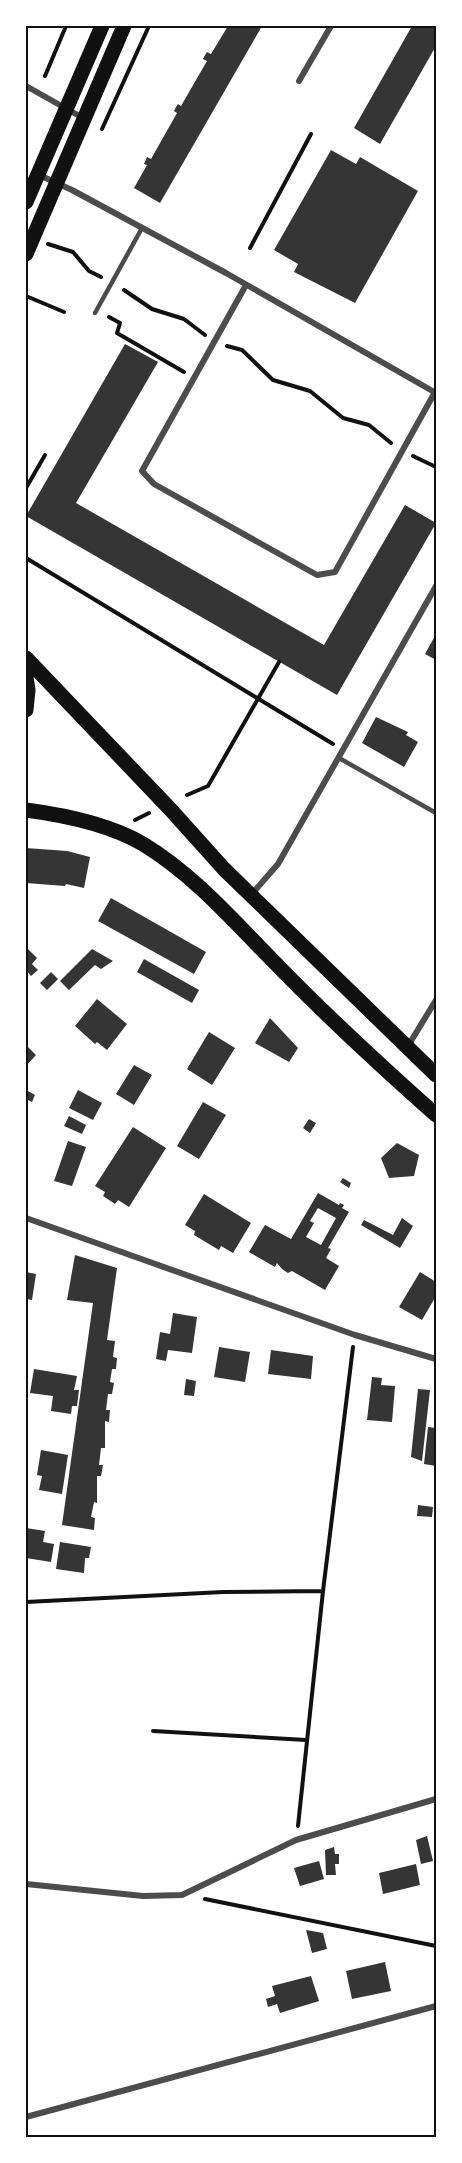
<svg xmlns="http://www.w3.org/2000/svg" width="462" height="2163" viewBox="0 0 462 2163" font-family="'Fira Sans',sans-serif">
<rect width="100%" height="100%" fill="#fff"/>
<path fill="#353535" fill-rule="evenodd" d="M228 26H262L160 203 134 188 147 165 144 164 147 157 151 159 177 113 174 111 176 107 178 104 181 106 207 61 203 59 205 55 207 52 211 54Z
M412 26H436V46L380 144 354 128Z
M331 150 356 164 360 157 418 191 355 303 294 272 298 264 274 250Z
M125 344 158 362 76 503 324 645 405 505 436 523 337 695 26 516Z
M436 634V660L425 654Z
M376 717 408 732 406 735 418 742 404 767 362 743Z
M26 848 67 851 90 857 84 888 66 884 65 886 26 883Z
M111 898 206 952 194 974 98 921Z
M26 947 37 958 32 964 38 970 31 976 26 970Z
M92 949 113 961 101 969 95 965 69 990 60 981Z
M144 959 199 990 192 1003 137 972Z
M51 972 58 979 47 990 40 983Z
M97 999 127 1024 107 1050 97 1042 95 1044 75 1026Z
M270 1018 298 1048 289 1062 255 1043Z
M209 1032 235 1048 212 1085 187 1069Z
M26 1045 36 1055 26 1066Z
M134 1065 152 1075 134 1105 116 1094Z
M26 1090 35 1095 32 1102 26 1099Z
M78 1090 102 1103 93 1120 69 1108Z
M203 1102 226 1115 199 1159 177 1146Z
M69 1116 86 1125 82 1134 64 1126Z
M309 1119 316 1123 310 1133 303 1128Z
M133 1127 166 1148 129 1207 118 1200 115 1204 103 1196 105 1192 95 1186Z
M68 1141 86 1147 72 1186 54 1181Z
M397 1143 419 1155 414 1176 389 1178 381 1158Z
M343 1178 351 1183 349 1188 340 1182Z
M318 1193 339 1205 340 1203 344 1205 342 1208 349 1212 328 1248 331 1249 326 1258 339 1266 325 1290 292 1271 288 1273 282 1269 277 1263 275 1267 249 1252 265 1225 291 1239ZM318 1208 336 1218 321 1245 306 1237 314 1223 310 1221Z
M204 1194 251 1223 233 1253 221 1246 219 1250 194 1235 195 1231 185 1225Z
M402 1218 413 1226 400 1248 361 1225 364 1220 393 1235Z
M75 1255 117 1268 107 1340 115 1341 113 1357 117 1358 116 1369H112L110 1382 114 1383 112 1394H108L106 1410H110L109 1422 105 1421V1448H101L99 1465H103L101 1476H97V1503L94 1502 91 1517 95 1518 94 1530 62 1525 93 1303 67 1300Z
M26 1272 36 1274 32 1300 26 1299Z
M420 1272 436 1282V1296L422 1320 399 1307Z
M173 1313 197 1317 192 1353 168 1350 166 1361 156 1359 160 1332 170 1334Z
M219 1347 250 1352 245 1382 214 1377Z
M271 1350 313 1356 311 1379 268 1374Z
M34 1369 77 1376 74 1390H79L77 1406H72L71 1414 51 1411 53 1396 30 1393Z
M372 1377 382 1378 381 1385 395 1386 392 1422 367 1420Z
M186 1379 196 1381 194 1396 184 1395Z
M418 1389 430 1390 422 1461 411 1457Z
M428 1427 436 1428V1466L424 1464Z
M41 1450 68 1455 62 1494 39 1490 42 1476 37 1475Z
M418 1505 433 1507 432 1517 417 1516Z
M26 1528 45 1531 43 1542 54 1544 51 1562 26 1558Z
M60 1542 91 1547 89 1558H85L84 1573 56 1569Z
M427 1836 433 1861 421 1864 416 1840Z
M334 1847 335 1854H339V1864H335L336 1875H326L325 1850Z
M319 1861 324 1879 300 1886 294 1868Z
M416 1864 420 1885 383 1894 379 1873Z
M306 1930 323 1933 327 1949 312 1953Z
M385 1962 391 1991 352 1999 346 1971Z
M311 1976 319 2001 280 2013 277 2004 268 2007 266 1999 275 1996 272 1986Z"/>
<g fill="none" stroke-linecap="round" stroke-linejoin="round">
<path stroke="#111" stroke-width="4" d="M45 76 66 26
M102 129 149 26
M48 244 73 252 89 271 101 277
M250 248 311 134
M124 290 152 309 184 319 205 335
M26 296 64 312
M109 317 120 323 117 333 184 372
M227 346 242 350 273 380 310 391 343 418 369 425 391 443
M413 456 436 467
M26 488 45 455
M26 558 333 744
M187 795 208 786 279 662
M135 820 149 813
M26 1602 223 1592 323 1591 353 1347
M153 1731 306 1740
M298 1826 323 1591
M205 1899 436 1946"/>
<path stroke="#4c4c4c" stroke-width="4.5" d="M95 313 142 228
M339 758 436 813"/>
<path stroke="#4c4c4c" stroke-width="6" d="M299 81 331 26
M26 86 83 118
M39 175 72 190 226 273 436 393
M246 285 142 471 154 484 317 575 335 572 435 392
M251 895 278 864 436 586
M408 1046 436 1000
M26 1218 355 1335 436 1359
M26 1884 143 1896 182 1895 296 1840 436 1799
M26 2117 436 2006"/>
<path stroke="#111" stroke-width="15" d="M26 202 102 26
M26 254 124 26
M26 658 171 810 224 869 436 1075
M26 677 28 690 26 710
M26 810C64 815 109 824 143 844 196 876 237 925 281 969 331 1020 383 1068 436 1115"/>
</g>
<rect width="462" height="2163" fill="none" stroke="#ffffff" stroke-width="54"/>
<rect x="27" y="27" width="408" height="2109" fill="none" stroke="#111" stroke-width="2"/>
</svg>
